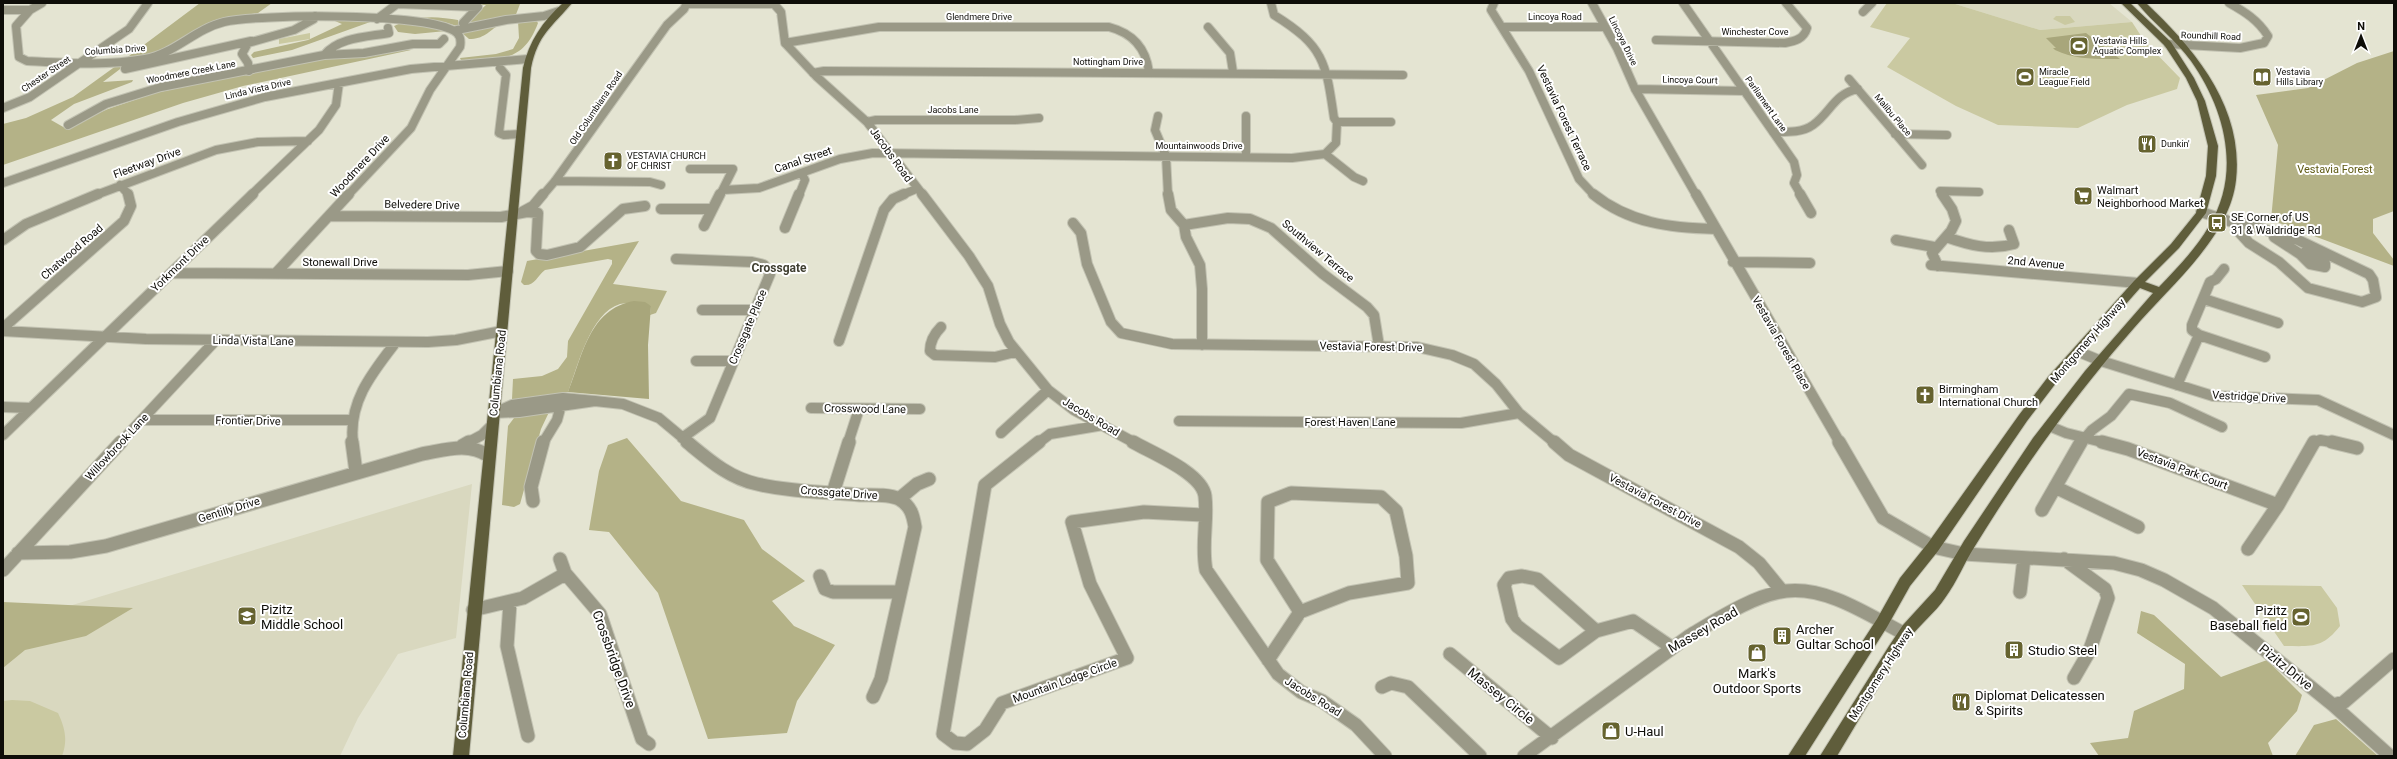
<svg xmlns="http://www.w3.org/2000/svg" width="2397" height="759" viewBox="0 0 2397 759" font-family="Roboto,sans-serif">
<rect width="100%" height="100%" fill="#e4e4d2"/>
<path fill="#d9d8bf" d="M1952 3H2109L2132 22 2040 30Z
M472 484 456 638 398 654 358 718 340 756H3V626Z"/>
<path fill="#cac9a1" d="M1887 3H1952L2040 30 2132 22 2145 42 2180 78 2177 89 2127 105 2078 128 1998 125 1956 106 1887 67 1910 38 1870 27Z
M2056 16H2070L2075 22 2065 25 2053 19Z
M310 33V39L279 44V39Z
M2242 585 2321 586 2337 608 2340 626C2322 649 2311 646 2284 646Z
M12 700 30 701 58 713C65 728 68 740 62 756H3V701Z"/>
<path fill="#b4b287" d="M200 3H272L258 13 229 18 159 53 125 59Z
M404 3H510L520 4 515 17 460 27 444 22 415 20C426 15 445 18 458 20V24H465L486 5Z
M535 19 538 23C523 64 498 59 461 60L460 58 496 54 513 49 519 38 518 21Z
M338 20 373 21 292 50 253 58 251 55 254 52 308 40 342 24 335 21Z
M401 23 435 26 446 31 415 34 398 32 394 26Z
M500 24C488 32 484 39 469 39L461 32Z
M398 49 411 50 243 86 183 103 3 165V124L26 118 73 97 120 63H128L103 82 133 80 132 82 74 104 51 120 65 128 108 109 155 93 327 57Z
M2394 51V211L2373 219V233L2394 260V266L2271 220 2278 145 2256 95 2308 88 2357 63Z
M639 241 613 284 667 291 656 313 650 315 651 306C642 305 628 302 620 304 590 313 578 366 568 392L517 401 512 399 513 379 542 376 558 369 567 357 568 341 612 264V260L608 259 545 270C537 276 535 286 524 285L521 282 527 261Z
M550 410 541 429 520 504 514 507 502 505 508 426 514 418Z
M627 438 681 501 744 520 762 549 805 581 772 601 794 626 835 645 797 701 787 733 708 739 658 593 609 532 589 530 599 471 608 445Z
M3 602 133 608 86 636 25 650 3 668Z
M2141 611 2154 615 2221 677 2267 660 2302 695 2297 711 2268 743 2273 756H2099L2090 743 2128 738 2134 711 2184 689 2185 664 2137 633Z
M2336 719 2378 756H2295L2314 725Z"/>
<path fill="#a8a67b" d="M2086 33 2120 59C2097 59 2076 60 2055 50L2053 48H2056L2046 38Z
M634 301 645 302 651 306 648 345 649 399 568 392C583 355 589 309 634 301Z"/>
<g fill="none" stroke-linecap="round" stroke-linejoin="round">
<defs>
<path id="minor-far2" d="M42 3 30 10 16 26 19 57 27 61C66 63 106 66 145 59 174 54 195 29 224 22 257 14 434 12 457 33 461 37 461 42 460 47L430 90 411 128 348 195
M1494 3 1491 10 1529 71 1579 179 1594 195
M1592 3 1617 48 1635 89 1696 195
M1683 3 1794 162 1797 175 1794 183 1801 195
M687 4H774L781 12 785 43 817 77 867 122 923 195
M3 10H30
M1863 12 1872 3
M377 19 397 4 478 7 463 23
M1208 27 1230 53 1233 72
M1504 27H1605
M457 30 506 20 544 16 559 11
M1656 40 1785 43C1795 41 1804 39 1807 28L1786 3
M785 43 879 27H1109C1132 33 1146 48 1149 72
M2168 44 2240 48 2264 43 2268 36C2258 20 2245 12 2229 3
M324 55C339 37 367 37 389 33L388 28
M500 68 506 75 499 133 504 135 520 134
M125 69 251 41
M249 71 248 63 242 54 248 43 294 30 314 19 315 16
M813 73 824 71 1403 75
M1849 79 1922 165
M1635 89 1745 91
M3 108 30 97 129 29 148 3
M1158 116 1155 130 1166 156 1168 195
M1246 116V156
M867 122 876 120H1015L1039 118
M1337 122H1391
M68 125 106 104 161 87 324 55 364 53 413 44H439L444 39
M1773 132C1786 132 1802 133 1813 125 1830 113 1835 93 1858 89
M1895 134 1947 135
M1325 154 1354 177 1363 181
M690 169H733L720 195
M555 181 650 182 661 185
M3 183 178 122 265 97 411 69 528 59
M120 185 129 195
M723 190 759 188 840 159 873 153 1292 158 1325 154 1336 143 1337 122 1334 118C1326 62 1324 46 1274 15L1271 3
M96 195 216 150 258 142 308 141
M251 195 319 130 336 105 339 83
M543 195 555 181 667 25 684 9 687 3
M799 195 805 180 802 174
M902 195 916 189
M1943 195 1940 191 1979 192"/>
<path id="minor-far1" d="M922 194 969 256 988 286 1000 324 1009 342 1048 390 1074 410 1135 443
M1168 194 1171 210 1184 225 1186 237 1200 265 1202 289V345
M1593 194C1629 223 1670 228 1716 229
M1696 194 1840 443
M1800 194 1811 213
M661 209H712
M522 212 533 206 543 194
M2201 212 2241 225
M330 216 501 217 527 212 538 213 536 251 539 254 547 255 580 247 623 209 645 206
M2240 222 2298 240 2369 274 2373 280 2376 297 2362 302 2308 288 2279 262 2249 243 2238 231 2234 223Z
M1073 223 1081 233 1087 264 1111 322 1121 333 1172 344 1417 347 1452 355 1474 364 1496 384 1519 413 1555 443
M1184 225 1228 218 1250 219 1271 228 1323 274 1367 307 1374 315 1379 346
M704 226 720 194
M785 228 799 194
M1946 237C1969 245 1990 251 2014 244L2009 230
M2274 237 2300 254 2310 264 2325 267V263L2306 251
M3 240 26 224 98 194
M1896 240 1934 247
M676 259 752 262 764 265 770 274 710 418 682 438
M1733 262 1810 263
M1931 265 2138 283
M1938 266 1932 253 1951 231 1956 221 1952 209 1942 194
M172 273 468 275 508 271
M276 273 349 194
M2204 299 2278 323
M702 310H755
M941 327C934 334 930 341 930 351L935 355 995 357 1015 352
M3 328 124 221 131 206 128 194
M3 331 146 339 428 342 456 340 502 331
M2199 335 2265 357
M839 341 884 210 893 199 904 194
M2079 352 2101 361 2213 396 2318 400 2394 435
M696 361H733
M2177 385 2199 335 2192 330V325L2210 282 2216 279 2224 269
M563 398 595 401 519 412 494 413 512 405Z
M595 401 623 404 659 418 689 443
M3 407 31 408
M811 408 920 409
M143 420H352
M1179 421 1461 423 1519 413
M2049 426 2066 433 2106 443
M1001 433 1048 390
M3 435 253 194
M120 443 216 340
M353 443C348 402 372 373 396 342
M467 443 482 435 493 424
M543 443 557 420 563 398
M848 443 859 409
M1038 443 1050 434 1103 425
M2081 443 2092 430 2111 416 2129 394 2170 403 2222 427
M2314 443 2320 440 2336 443"/>
<path id="minor" d="M352 442 356 472
M687 442C709 460 729 478 757 484 791 492 826 492 860 495 871 495 889 494 899 499 911 506 913 515 915 527L881 679 873 697
M1039 442 985 485 943 734 955 743 967 744 985 730 1002 703 1127 658 1090 584 1072 522 1144 512 1203 515
M1133 442C1152 453 1202 473 1205 496 1208 521 1201 545 1206 570L1278 674 1301 692 1322 701 1356 725 1385 756
M1554 442 1569 455 1739 547 1759 563 1782 591
M1839 442 1883 518 1933 547 1964 554 2114 563 2141 570 2164 580 2213 608 2333 705 2390 756
M2102 442 2128 449 2278 505
M2332 442 2357 448
M462 446 469 442
M2055 487 2138 527
M833 493 849 442
M1291 493 1381 497 1396 511 1406 556 1408 583 1349 593 1300 612 1267 560 1268 502Z
M899 499 917 484 929 479
M533 501 531 487 543 442
M2042 510 2081 442
M2248 549 2278 505 2314 442
M18 553 70 552 106 546 422 454C446 450 467 442 489 456
M560 559 565 573 600 614 642 739 649 744
M2064 559 2105 589 2108 598 2089 652 2074 678
M3 570 121 442
M820 576 825 589 833 592H900
M1522 576 1537 579 1596 631 1559 658 1517 626 1512 619 1504 585 1509 578Z
M2020 592 2024 558
M510 603 507 646 528 736
M473 610 523 598 565 574
M1596 631 1633 621 1671 647
M1450 654 1552 738
M1268 660 1300 612
M1382 687 1391 683 1408 687 1480 756
M2333 705 2344 702 2394 659
M1524 756 1689 636C1716 620 1754 595 1786 591 1827 586 1870 616 1905 634"/>
<path id="major" d="M563 3H572C552 27 538 34 531 68L469 756H453L523 68C529 41 543 21 563 3Z
M2121 3H2130L2171 42 2194 78 2205 101 2218 146 2216 176 2206 213 2179 248 2145 282 2159 287C2177 268 2196 249 2209 226 2242 173 2225 109 2191 61 2175 39 2153 23 2137 3H2146C2195 49 2244 108 2236 180 2230 237 2170 286 2134 328 2105 361 2077 396 2051 432 2024 469 1999 507 1975 546 1964 563 1957 582 1945 598 1935 613 1920 624 1909 639 1883 677 1861 717 1837 756H1820L1889 646 1903 625 1935 590 1964 541 2033 438 2085 371 2153 293 2140 288 2056 383 2027 421 1938 551 1910 586 1887 627 1805 756H1788L1877 619 1900 578 1928 543 2019 415 2048 377 2134 281 2171 244 2196 213 2206 176 2208 146 2197 101 2186 78 2165 46Z"/>
</defs>
<use href="#minor-far2" stroke="#c2c2b2" stroke-width="10"/>
<use href="#minor-far1" stroke="#c2c2b2" stroke-width="12"/>
<use href="#minor" stroke="#c2c2b2" stroke-width="15"/>
<use href="#major" stroke="#c2c2b2" stroke-width="2"/>
<use href="#minor-far2" stroke="#9a9987" stroke-width="8"/>
<use href="#minor-far1" stroke="#9a9987" stroke-width="10"/>
<use href="#minor" stroke="#9a9987" stroke-width="13"/>
<use href="#major" fill="#5f5d3b" fill-rule="evenodd"/>
</g>
<defs>
<symbol id="stadium-square" viewBox="-11 -11 22 22"><rect x="-9" y="-9" width="18" height="18" rx="4" fill="#66632f" stroke="#fff"/><path d="M0-5a6.5 5 0 1 0 0 10a6.5 5 0 1 0 0-10ZM-3.5-1.8h7v3.6h-7Z" fill="#fff"/></symbol>
<symbol id="library-square" viewBox="-11 -11 22 22"><rect x="-9" y="-9" width="18" height="18" rx="4" fill="#66632f" stroke="#fff"/><path d="M-6-4Q-3-5.5-.7-3.5V5Q-3 3-6 4ZM6-4Q3-5.5 .7-3.5V5Q3 3 6 4Z" fill="#fff"/></symbol>
<symbol id="restaurant-square" viewBox="-11 -11 22 22"><rect x="-9" y="-9" width="18" height="18" rx="4" fill="#66632f" stroke="#fff"/><path d="M-5-6h1v4h1v-4h1v4h1v-4h1v5L-1.5 .5V6h-2V.5L-5-1ZM5-6V6H3V1.5H1.5Q1.5-4 5-6Z" fill="#fff"/></symbol>
<symbol id="church-square" viewBox="-11 -11 22 22"><rect x="-9" y="-9" width="18" height="18" rx="4" fill="#66632f" stroke="#fff"/><path d="M-1.2-6h2.4v3.5h3.3v2.4h-3.3V6h-2.4V-.1h-3.3v-2.4h3.3Z" fill="#fff"/></symbol>
<symbol id="supermarket-square" viewBox="-11 -11 22 22"><rect x="-9" y="-9" width="18" height="18" rx="4" fill="#66632f" stroke="#fff"/><path d="M-6-5.5h2.5l.6 2H6L4.5 2H-2.5L-4.4-4H-6ZM-1.5 3.2a1.3 1.3 0 1 0 .1 0ZM3 3.2a1.3 1.3 0 1 0 .1 0Z" fill="#fff"/></symbol>
<symbol id="bus-square" viewBox="-11 -11 22 22"><rect x="-9" y="-9" width="18" height="18" rx="4" fill="#66632f" stroke="#fff"/><path d="M-5-6H5V4H4V6H2V4H-2V6H-4V4H-5ZM-3.5-4V0h7V-4ZM-3.5 1.2v1.5H-2V1.2ZM2 1.2v1.5H3.5V1.2Z" fill="#fff"/></symbol>
<symbol id="school-square" viewBox="-11 -11 22 22"><rect x="-9" y="-9" width="18" height="18" rx="4" fill="#66632f" stroke="#fff"/><path d="M0-5L7-2L0 1L-7-2ZM-4 1L0 2.5L4 1V4Q0 6-4 4Z" fill="#fff"/></symbol>
<symbol id="building-square" viewBox="-11 -11 22 22"><rect x="-9" y="-9" width="18" height="18" rx="4" fill="#66632f" stroke="#fff"/><path d="M-4-6H4V6H1V3H-1V6H-4ZM-2.5-4.3h1.7v1.8h-1.7ZM.8-4.3h1.7v1.8H.8ZM-2.5-1h1.7V.8h-1.7ZM.8-1h1.7V.8H.8Z" fill="#fff"/></symbol>
<symbol id="shop-square" viewBox="-11 -11 22 22"><rect x="-9" y="-9" width="18" height="18" rx="4" fill="#66632f" stroke="#fff"/><path d="M-5-2.5h2.3a2.7 3.5 0 0 1 5.4 0H5L5.5 6h-11ZM-1.5-2.5h3a1.5 2.3 0 0 0-3 0Z" fill="#fff"/></symbol>
</defs>
<g fill-rule="evenodd">
<use href="#stadium-square" x="2068" y="35" width="22" height="22"/>
<use href="#stadium-square" x="2014" y="66" width="22" height="22"/>
<use href="#library-square" x="2251" y="66" width="22" height="22"/>
<use href="#restaurant-square" x="2136" y="133" width="22" height="22"/>
<use href="#church-square" x="602" y="150" width="22" height="22"/>
<use href="#supermarket-square" x="2072" y="185" width="22" height="22"/>
<use href="#bus-square" x="2206" y="212" width="22" height="22"/>
<use href="#church-square" x="1914" y="384" width="22" height="22"/>
<use href="#school-square" x="236" y="605" width="22" height="22"/>
<use href="#stadium-square" x="2290" y="606" width="22" height="22"/>
<use href="#building-square" x="1771" y="625" width="22" height="22"/>
<use href="#building-square" x="2003" y="639" width="22" height="22"/>
<use href="#shop-square" x="1746" y="642" width="22" height="22"/>
<use href="#restaurant-square" x="1950" y="691" width="22" height="22"/>
<use href="#shop-square" x="1600" y="720" width="22" height="22"/>
</g>
<g text-anchor="middle" dominant-baseline="central" stroke-width="4" stroke-linejoin="round" paint-order="stroke">
<g font-size="9" fill="#0e0d08" stroke="#fff">
<text x="979" y="17">Glendmere Drive</text>
<text x="1555" y="17">Lincoya Road</text>
<text x="1755" y="32">Winchester Cove</text>
<text transform="translate(2211 36) rotate(2)">Roundhill Road</text>
<text transform="translate(1623 41) rotate(64)">Lincoya Drive</text>
<text transform="translate(115 50) rotate(-4)">Columbia Drive</text>
<text x="1108" y="62">Nottingham Drive</text>
<text transform="translate(191 72) rotate(-11)">Woodmere Creek Lane</text>
<text transform="translate(46 74) rotate(-34)">Chester Street</text>
<text transform="translate(1690 80) rotate(1)">Lincoya Court</text>
<text transform="translate(258 89) rotate(-13)">Linda Vista Drive</text>
<text transform="translate(1766 104) rotate(55)">Parliament Lane</text>
<text transform="translate(596 108) rotate(-56)">Old Columbiana Road</text>
<text x="953" y="110">Jacobs Lane</text>
<text transform="translate(1893 115) rotate(50)">Malibu Place</text>
<text x="1199" y="146">Mountainwoods Drive</text>
</g>
<g font-size="9" fill="#0e0d08" stroke="#fff" text-anchor="start">
<text x="2093" y="41">Vestavia Hills<tspan x="2093" dy="10">Aquatic Complex</tspan></text>
<text x="2039" y="72">Miracle<tspan x="2039" dy="10">League Field</tspan></text>
<text x="2276" y="72">Vestavia<tspan x="2276" dy="10">Hills Library</tspan></text>
<text x="2161" y="144">Dunkin'</text>
<text x="627" y="156">VESTAVIA CHURCH<tspan x="627" dy="10">OF CHRIST</tspan></text>
</g>
<g font-size="11" fill="#0e0d08" stroke="#fff">
<text transform="translate(1564 118) rotate(65)">Vestavia Forest Terrace</text>
<text transform="translate(891 155) rotate(54)">Jacobs Road</text>
<text transform="translate(803 160) rotate(-19)">Canal Street</text>
<text transform="translate(147 163) rotate(-20)">Fleetway Drive</text>
<text transform="translate(360 166) rotate(-47)">Woodmere Drive</text>
<text transform="translate(422 205) rotate(1)">Belvedere Drive</text>
<text transform="translate(1318 251) rotate(40)">Southview Terrace</text>
<text transform="translate(72 252) rotate(-41)">Chatwood Road</text>
<text x="340" y="262">Stonewall Drive</text>
<text transform="translate(2036 263) rotate(5)">2nd Avenue</text>
<text transform="translate(180 264) rotate(-44)">Yorkmont Drive</text>
<text transform="translate(748 327) rotate(-67)">Crossgate Place</text>
<text transform="translate(253 341) rotate(1)">Linda Vista Lane</text>
<text transform="translate(2088 341) rotate(-49)">Montgomery Highway</text>
<text transform="translate(1781 343) rotate(60)">Vestavia Forest Place</text>
<text transform="translate(1371 347) rotate(1)">Vestavia Forest Drive</text>
<text transform="translate(498 373) rotate(-84)">Columbiana Road</text>
<text transform="translate(2249 397) rotate(3)">Vestridge Drive</text>
<text transform="translate(865 409) rotate(1)">Crosswood Lane</text>
<text transform="translate(1091 417) rotate(31)">Jacobs Road</text>
<text transform="translate(248 421) rotate(1)">Frontier Drive</text>
<text x="1350" y="422">Forest Haven Lane</text>
<text transform="translate(117 447) rotate(-47)">Willowbrook Lane</text>
<text transform="translate(2182 469) rotate(21)">Vestavia Park Court</text>
<text transform="translate(839 493) rotate(4)">Crossgate Drive</text>
<text transform="translate(1655 501) rotate(28)">Vestavia Forest Drive</text>
<text transform="translate(229 510) rotate(-17)">Gentilly Drive</text>
<text transform="translate(1881 674) rotate(-57)">Montgomery Highway</text>
<text transform="translate(1065 681) rotate(-20)">Mountain Lodge Circle</text>
<text transform="translate(466 695) rotate(-85)">Columbiana Road</text>
<text transform="translate(1313 697) rotate(32)">Jacobs Road</text>
</g>
<g font-size="11" fill="#5f5a13" stroke="#fff">
<text x="2335" y="169">Vestavia Forest</text>
</g>
<g font-size="11" fill="#0e0d08" stroke="#fff" text-anchor="start">
<text x="2097" y="190">Walmart<tspan x="2097" dy="13">Neighborhood Market</tspan></text>
<text x="2231" y="217">SE Corner of US<tspan x="2231" dy="13">31 &amp; Waldridge Rd</tspan></text>
<text x="1939" y="389">Birmingham<tspan x="1939" dy="13">International Church</tspan></text>
</g>
<g font-size="12" font-weight="bold" fill="#403f31" stroke="#fff">
<text x="779" y="268">Crossgate</text>
</g>
<g font-size="13" fill="#0e0d08" stroke="#fff" text-anchor="start">
<text x="261" y="609">Pizitz<tspan x="261" dy="15">Middle School</tspan></text>
<text x="2287" y="610" text-anchor="end">Pizitz<tspan x="2287" dy="15">Baseball field</tspan></text>
<text x="1796" y="629">Archer<tspan x="1796" dy="15">Gultar School</tspan></text>
<text x="2028" y="650">Studio Steel</text>
<text x="1757" y="673" text-anchor="middle">Mark's<tspan x="1757" dy="15">Outdoor Sports</tspan></text>
<text x="1975" y="695">Diplomat Delicatessen<tspan x="1975" dy="15">&amp; Spirits</tspan></text>
<text x="1625" y="731">U-Haul</text>
</g>
<g font-size="13" fill="#0e0d08" stroke="#fff">
<text transform="translate(1703 630) rotate(-30)">Massey Road</text>
<text transform="translate(614 659) rotate(70)">Crossbridge Drive</text>
<text transform="translate(2286 667) rotate(39)">Pizitz Drive</text>
<text transform="translate(1501 696) rotate(39)">Massey Circle</text>
</g>
</g>
<rect width="2397" height="759" fill="none" stroke="#0e0d08" stroke-width="8"/>
<g transform="translate(2361 36)" stroke="#ffffff" stroke-width="3" paint-order="stroke">
<path d="M0-3L7 15L0 10L-7 15Z" fill="#0e0d08"/>
<text y="-6" font-size="11" font-weight="bold" text-anchor="middle" fill="#0e0d08">N</text>
</g>
</svg>
